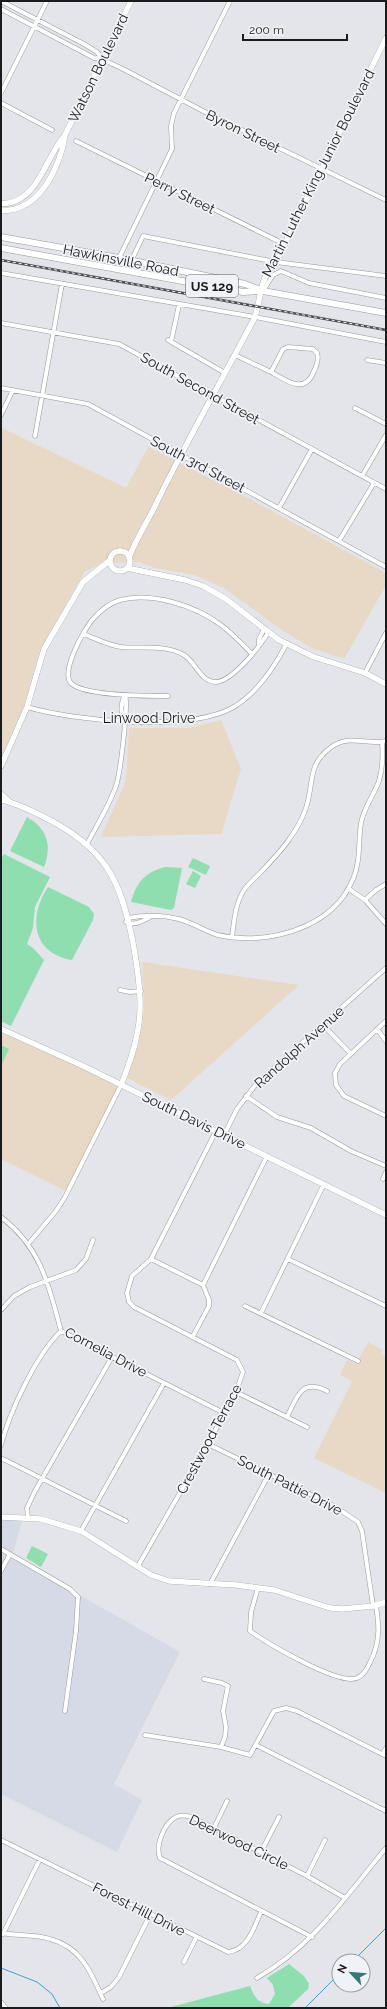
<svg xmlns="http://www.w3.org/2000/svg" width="387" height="2009" viewBox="0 0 387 2009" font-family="Raleway,sans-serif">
<rect width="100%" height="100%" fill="#e3e5ea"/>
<path fill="#d5dae6" d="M1 1518 22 1521 12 1557 180 1652 114 1784 142 1800 117 1852 1 1794Z"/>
<path fill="#e8d8c6" d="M2 428 126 488 148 447 229 488 386 573V585L344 659 312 648 283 631 224 588 195 575 155 568 139 562 104 563 85 571 39 653 25 703 1 758Z
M221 720 241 769 221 834 101 837 126 780 129 728H189Z
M142 962 299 985 171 1100 127 1078 139 1043 143 1022 144 1002Z
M1 1028 121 1085 68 1192 1 1159Z
M368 1342 383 1350 381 1354 386 1357V1493L314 1458 352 1381 340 1375 347 1360 356 1364Z"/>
<path fill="#8edeb0" d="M27 817C48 829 52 846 44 867L10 851Z
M4 854 50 877 35 907 33 928 27 944 33 948 44 960 11 1026 1 1021V859Z
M193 858 210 866 206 875 188 867Z
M165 867 182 868 174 908 171 910 131 902C136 883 145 872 165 867Z
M193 871 201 876 195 888 186 884Z
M48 887 89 907 94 914 93 920 72 960C32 953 28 917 48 887Z
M1 1045 9 1049 1 1066Z
M32 1546 48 1554 41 1567 26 1558Z
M289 1964 304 1976 309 1984 308 1989 288 2008H167L250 1986C254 1996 257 2003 269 2004L275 1994 273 1985 267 1978Z"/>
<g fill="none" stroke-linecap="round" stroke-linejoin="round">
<path stroke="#3ea1d9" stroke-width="1" d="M353 1961 386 1928
M1 1968 37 1982 52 1994 60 2008
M305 2008 339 1974"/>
<defs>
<path id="street" d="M1 1 84 44 97 52 102 59
M1 9 94 58 102 59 125 70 205 112 386 200
M1 93 47 1
M1 103 52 130
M76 141 284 244
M119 258 172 149 171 126 174 113 230 1
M127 270 143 236 276 262 386 276
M1 273 255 317 386 342
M263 291 273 275 281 271 309 283 386 298
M1 323 119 344 386 489
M168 340 225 373
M171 342 179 305
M288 347 313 349 317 353C319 359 317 365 314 371 305 395 287 381 271 372L283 349Z
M235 355 271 372
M367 360 386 363
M1 388 88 404 386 567
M355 408 386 424
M1 415 13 390
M35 436 62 284
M362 476 386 435
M279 508 312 449
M339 541 374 483
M84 634C96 639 108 645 121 647 142 649 165 644 184 655 196 662 200 682 216 682 233 681 260 646 268 633
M259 644V639L264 629
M365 673 386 633
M168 696C148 696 86 696 72 684 59 674 84 629 93 619 100 611 110 603 120 600 152 592 194 605 221 625 232 633 242 644 252 654
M27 707C75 721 187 732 232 708 257 694 274 668 287 643
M124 720C120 713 121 702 125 695
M87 844C97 825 109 806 116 786 120 775 129 703 125 695
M349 889 365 900 386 924
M365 900 376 890 386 884
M150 917C143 921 134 926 126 922L128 918C144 915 163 915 179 919 193 923 205 931 218 935 266 946 333 929 353 879 361 861 358 842 361 823 364 807 374 795 379 781 383 768 383 756 382 742
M232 937C234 922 235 904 244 890 248 884 255 878 261 872 279 853 297 834 306 808 314 784 307 765 330 748 349 733 367 746 386 741
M120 990 130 992 141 991
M386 1021 340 1064 335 1073 336 1085 344 1096 386 1116
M323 1025 351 1054
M377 1029 386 1041
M246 1096 277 1117 311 1128 351 1151 386 1166
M224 1135 237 1109 257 1083 386 968
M383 1179 386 1172
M1 1217C41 1247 49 1286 61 1331L224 1413
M29 1243 56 1211 65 1197 121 1085
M151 1259 203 1285 209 1300V1306L193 1336
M288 1259 386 1306
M203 1285 267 1156
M245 1306 358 1361
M1 1310 14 1296 30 1287 76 1270 86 1259 93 1240
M261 1313 324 1184
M236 1392 307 1427
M287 1417C297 1397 301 1378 327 1391
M208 1444 334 1506 358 1522 362 1531 373 1606
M1 1445C10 1411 36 1355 61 1331
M1 1458 126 1521
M28 1518 27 1508 35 1491 112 1357
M81 1531 164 1383
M1 1549 70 1589 78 1597 76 1631 65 1711
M138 1566 208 1444 236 1392 243 1372 237 1360 134 1307 129 1302 127 1293 132 1276 151 1259 216 1131
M1 1571 10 1554
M210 1584 269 1474
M258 1588 251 1612 250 1631C267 1643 339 1686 357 1678 366 1674 369 1664 373 1656 380 1638 379 1625 376 1606
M204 1679 222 1683 228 1686 223 1711 226 1727 225 1737 221 1747
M145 1735 221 1747 250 1755 274 1711 286 1708 297 1711 386 1756
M256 1745 386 1811
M383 1754 386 1748
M214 1828 227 1801
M1 1840 228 1952C248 1950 254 1927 261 1912
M261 1852 279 1817
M307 1876 325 1840
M1 1933C17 1936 35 1934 50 1939 81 1947 91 1972 103 1999
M3 1934 40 1859
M312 1937 160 1858C155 1846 164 1823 176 1817 182 1814 189 1816 194 1818L307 1876 345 1898
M184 1962 196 1938
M257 1978C313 1946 346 1896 386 1848
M101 1993 111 1987 119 1977 150 1915
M1 2002 6 2008"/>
<path id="secondary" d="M1 204C39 203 45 157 65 135L131 1
M1 211C40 211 59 169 65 136
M110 561a10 10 0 1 1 20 0a10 10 0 1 1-20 0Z
M129 558C135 540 147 523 155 506 186 442 222 380 255 317 261 298 260 276 276 262L386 38
M127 568 185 580 203 586 226 599 279 640 314 657 365 673 386 684
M1 766 27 707 44 649 83 582 110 560
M1 794 9 801
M1 800C17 803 32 811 46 818 105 848 121 880 133 943 144 1002 144 1029 121 1085
M1 1029 81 1065 386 1215
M1 1517 41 1519 81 1531 151 1575 169 1581 236 1585 274 1590 330 1608 342 1609 373 1606 386 1602"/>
<path id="primary" d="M1 237 119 258 245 284 263 291 386 313
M1 248 243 292 259 291"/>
</defs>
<use href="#street" stroke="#96989c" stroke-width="5"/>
<use href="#secondary" stroke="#96989c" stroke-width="6"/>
<use href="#primary" stroke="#96989c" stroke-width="7"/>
<use href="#street" stroke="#fff" stroke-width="4"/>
<use href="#secondary" stroke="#fff" stroke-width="5.5"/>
<use href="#primary" stroke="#fff" stroke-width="6"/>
<defs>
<path id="rail" d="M1 260 386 330"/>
</defs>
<use href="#rail" stroke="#4d4e50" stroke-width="2.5"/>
<use href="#rail" stroke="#f0f2f7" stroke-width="1" stroke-dasharray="3" stroke-linecap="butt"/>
</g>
<g text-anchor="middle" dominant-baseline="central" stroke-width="3.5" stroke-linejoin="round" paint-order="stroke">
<rect fill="#f0f2f7" stroke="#5a5c5e" stroke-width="1" x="186" y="275" width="52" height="22" rx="3"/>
<g font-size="13" font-weight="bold" fill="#1a1b1c">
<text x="212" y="286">US 129</text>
</g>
<g font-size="14" fill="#1a1b1c" stroke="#f0f2f7">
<text transform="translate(98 68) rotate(-64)">Watson Boulevard</text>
<text transform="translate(243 131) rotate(26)">Byron Street</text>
<text transform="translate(318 173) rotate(-63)">Martin Luther King Junior Boulevard</text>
<text transform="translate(180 193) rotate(26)">Perry Street</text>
<text transform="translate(121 260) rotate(11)">Hawkinsville Road</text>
<text transform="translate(200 388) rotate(29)">South Second Street</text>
<text transform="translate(198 464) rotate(28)">South 3rd Street</text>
<text x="149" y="718">Linwood Drive</text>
<text transform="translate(299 1047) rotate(-42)">Randolph Avenue</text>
<text transform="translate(194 1120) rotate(26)">South Davis Drive</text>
<text transform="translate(106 1352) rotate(28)">Cornelia Drive</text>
<text transform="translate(209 1439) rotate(-62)">Crestwood Terrace</text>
<text transform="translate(290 1485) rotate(27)">South Pattie Drive</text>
<text transform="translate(239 1842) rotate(26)">Deerwood Circle</text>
<text transform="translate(139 1909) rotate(27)">Forest Hill Drive</text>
</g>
</g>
<rect width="387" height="2009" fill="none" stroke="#1a1b1c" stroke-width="4"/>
<g transform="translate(351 1973) rotate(296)"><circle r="19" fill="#f0f2f7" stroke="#9a9c9f"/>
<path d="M0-3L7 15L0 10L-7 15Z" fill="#317a75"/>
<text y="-6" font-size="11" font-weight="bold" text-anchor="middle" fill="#1a1b1c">N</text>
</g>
<path d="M243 34v6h104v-6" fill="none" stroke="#1a1b1c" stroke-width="2"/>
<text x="249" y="34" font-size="12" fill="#1a1b1c" stroke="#f0f2f7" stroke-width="3" paint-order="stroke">200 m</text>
</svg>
